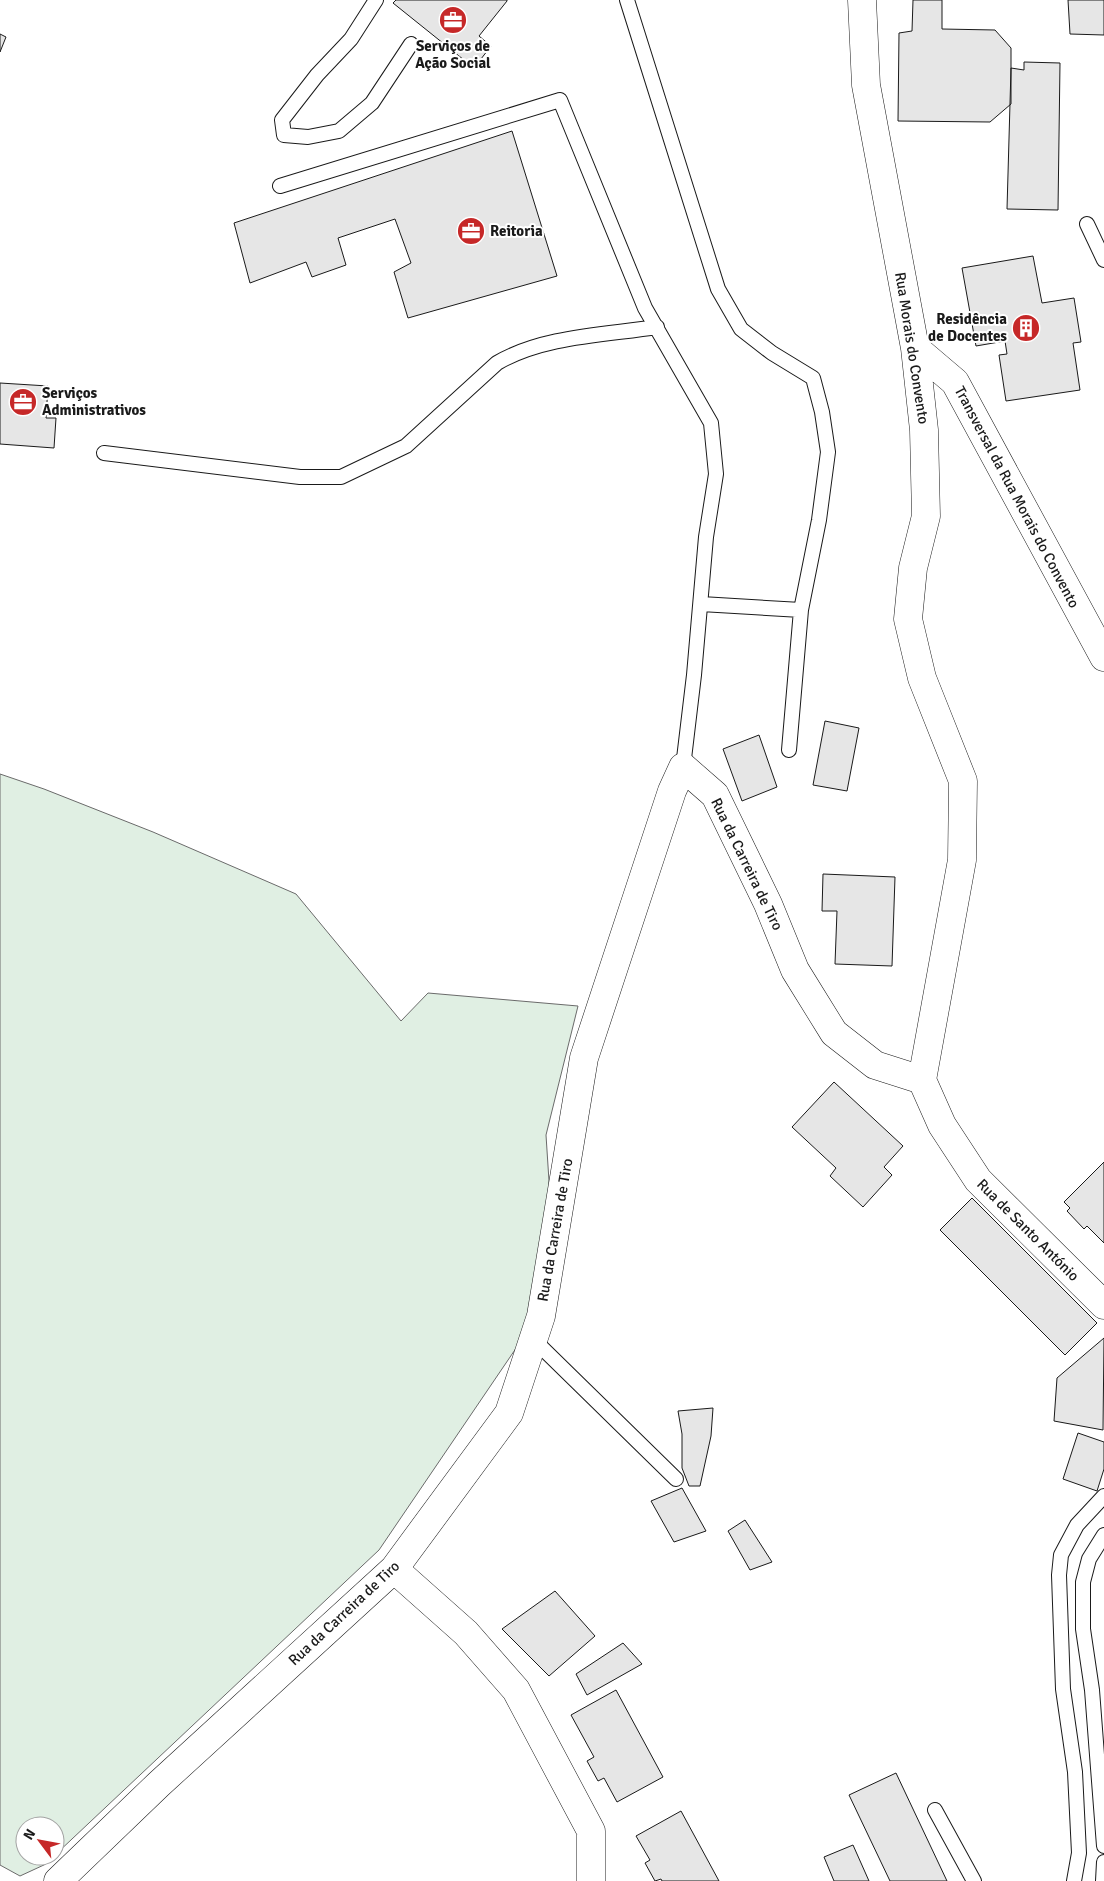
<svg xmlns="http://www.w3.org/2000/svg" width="1104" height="1881" viewBox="0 0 1104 1881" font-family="Signika,sans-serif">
<rect width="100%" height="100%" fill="#fff"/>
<path fill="#e0efe3" stroke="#6a6a6a" d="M0 774 44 789 153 832 296 894 401 1021 428 993 578 1006 546 1135 551 1212 523 1338 379 1550 55 1855V1826H25V1856H54L46 1864 20 1876 0 1865Z"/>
<path fill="#e6e6e6" stroke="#1a1a1a" d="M396 0H507V1L479 36 491 46 474 68 393 3Z
M913 0H942V29L995 30 1011 48V104L990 122 898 121 899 33 912 31Z
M1068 0H1104V35L1070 34Z
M0 34 6 37 0 52Z
M1024 62 1060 63 1058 210 1007 209 1011 68 1024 70Z
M512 131 557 276 408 318 394 272 411 263 395 219 338 238 346 265 312 277 306 262 250 283 234 223Z
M1033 256 1042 303 1074 298 1081 342 1073 343 1080 390 1006 401 999 355 1007 354 1005 341 976 346 962 268Z
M0 383 48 386 46 418H56L54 448 0 444Z
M825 721 859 728 847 791 813 785Z
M759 735 777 787 742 801 723 749Z
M823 874 895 877 892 966 835 964 837 911H822Z
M834 1082 903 1146 884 1167 892 1175 863 1207 830 1176 836 1168 792 1127Z
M1104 1162V1243L1087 1226 1084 1229 1067 1211 1070 1208 1064 1202Z
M972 1198 1097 1323 1065 1355 940 1230Z
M1104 1338 1103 1430 1054 1421 1057 1378Z
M713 1408 711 1436 700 1486H689L682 1468V1434L678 1411Z
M1078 1433 1104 1442V1469L1097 1491 1063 1479Z
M682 1488 706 1531 674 1542 651 1501Z
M745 1520 772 1562 750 1570 728 1531Z
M555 1591 595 1636 549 1676 502 1629Z
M623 1643 642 1664 587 1695 576 1674Z
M616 1690 663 1777 617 1802 604 1778 598 1781 587 1761 594 1757 571 1715Z
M896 1773 947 1881H890L849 1795Z
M681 1811 719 1881H662L661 1879 655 1881 645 1863 650 1860 636 1836Z
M853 1845 869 1881H834L824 1857Z"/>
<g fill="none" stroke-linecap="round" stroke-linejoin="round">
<defs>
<path id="lane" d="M376 0 351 39 317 75 282 120 284 135 308 137 339 131 372 103 411 44
M627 0 718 289 741 329 772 353 813 378 822 412 828 452 819 520 801 610 789 750
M280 186 560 100 645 308 711 423 716 474 706 537 694 675 683 767
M1087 224 1104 260
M104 453 300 477H341L406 446 497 363C543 336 605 335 657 327
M701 604 801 610
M533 1339 676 1479
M1104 1535 1089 1559 1083 1582V1629L1092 1690 1104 1846
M935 1810 974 1881
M1074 1881 1079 1853 1075 1772 1063 1689 1059 1575 1061 1555 1077 1525 1104 1496
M1103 1881 1104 1862"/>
<path id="street" d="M862 0 866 85 915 348 924 430 926 516 913 568 908 619 922 678 963 781 962 860 922 1080 942 1125 978 1180 1104 1305
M915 348 955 382 1104 657
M394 1569 466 1633 516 1690 591 1831V1881
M58 1881 159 1784 394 1569 509 1413 541 1316 584 1058 672 791 683 767 715 795 768 904 795 970 834 1033 875 1065 922 1080"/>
</defs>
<use href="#lane" stroke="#1a1a1a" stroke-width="16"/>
<use href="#street" stroke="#1a1a1a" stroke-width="29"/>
<use href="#lane" stroke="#fff" stroke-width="14"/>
<use href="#street" stroke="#fff" stroke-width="28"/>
</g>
<defs>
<symbol id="office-disc" viewBox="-11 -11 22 22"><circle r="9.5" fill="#c62828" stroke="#fff"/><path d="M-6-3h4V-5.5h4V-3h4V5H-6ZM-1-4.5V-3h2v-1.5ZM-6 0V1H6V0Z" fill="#fff"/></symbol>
<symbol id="building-disc" viewBox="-11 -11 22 22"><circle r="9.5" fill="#c62828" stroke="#fff"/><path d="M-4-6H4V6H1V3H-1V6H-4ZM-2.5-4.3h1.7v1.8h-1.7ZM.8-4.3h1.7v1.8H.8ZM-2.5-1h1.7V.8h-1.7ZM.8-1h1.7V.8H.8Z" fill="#fff"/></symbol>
</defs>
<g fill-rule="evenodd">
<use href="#office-disc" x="437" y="4" width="32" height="32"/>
<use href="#office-disc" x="455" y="215" width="32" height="32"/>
<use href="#building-disc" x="1010" y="312" width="32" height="32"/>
<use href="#office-disc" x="7" y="386" width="32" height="32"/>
</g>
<g text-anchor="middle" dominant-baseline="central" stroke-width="4" stroke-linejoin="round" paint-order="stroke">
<g font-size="15" font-weight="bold" fill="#1a1a1a" stroke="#fff" text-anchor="start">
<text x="453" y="46" text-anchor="middle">Serviços de<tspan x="453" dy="17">Ação Social</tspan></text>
<text x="490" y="231">Reitoria</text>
<text x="1007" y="319" text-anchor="end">Residência<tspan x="1007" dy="17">de Docentes</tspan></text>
<text x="42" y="393">Serviços<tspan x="42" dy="17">Administrativos</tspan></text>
</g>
<g font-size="15" fill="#1a1a1a" stroke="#fff">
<text transform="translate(912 348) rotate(81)">Rua Morais do Convento</text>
<text transform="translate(1017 497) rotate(62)">Transversal da Rua Morais do Convento</text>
<text transform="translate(747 864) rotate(64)">Rua da Carreira de Tiro</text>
<text transform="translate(555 1230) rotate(-80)">Rua da Carreira de Tiro</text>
<text transform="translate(1028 1230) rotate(45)">Rua de Santo António</text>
<text transform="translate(344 1613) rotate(-43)">Rua da Carreira de Tiro</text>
</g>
</g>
<g transform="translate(40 1841) rotate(302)"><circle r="24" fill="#ffffff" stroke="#a3a3a3"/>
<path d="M0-4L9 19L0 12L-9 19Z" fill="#c62828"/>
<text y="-8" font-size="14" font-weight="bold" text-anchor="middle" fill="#1a1a1a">N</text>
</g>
</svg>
